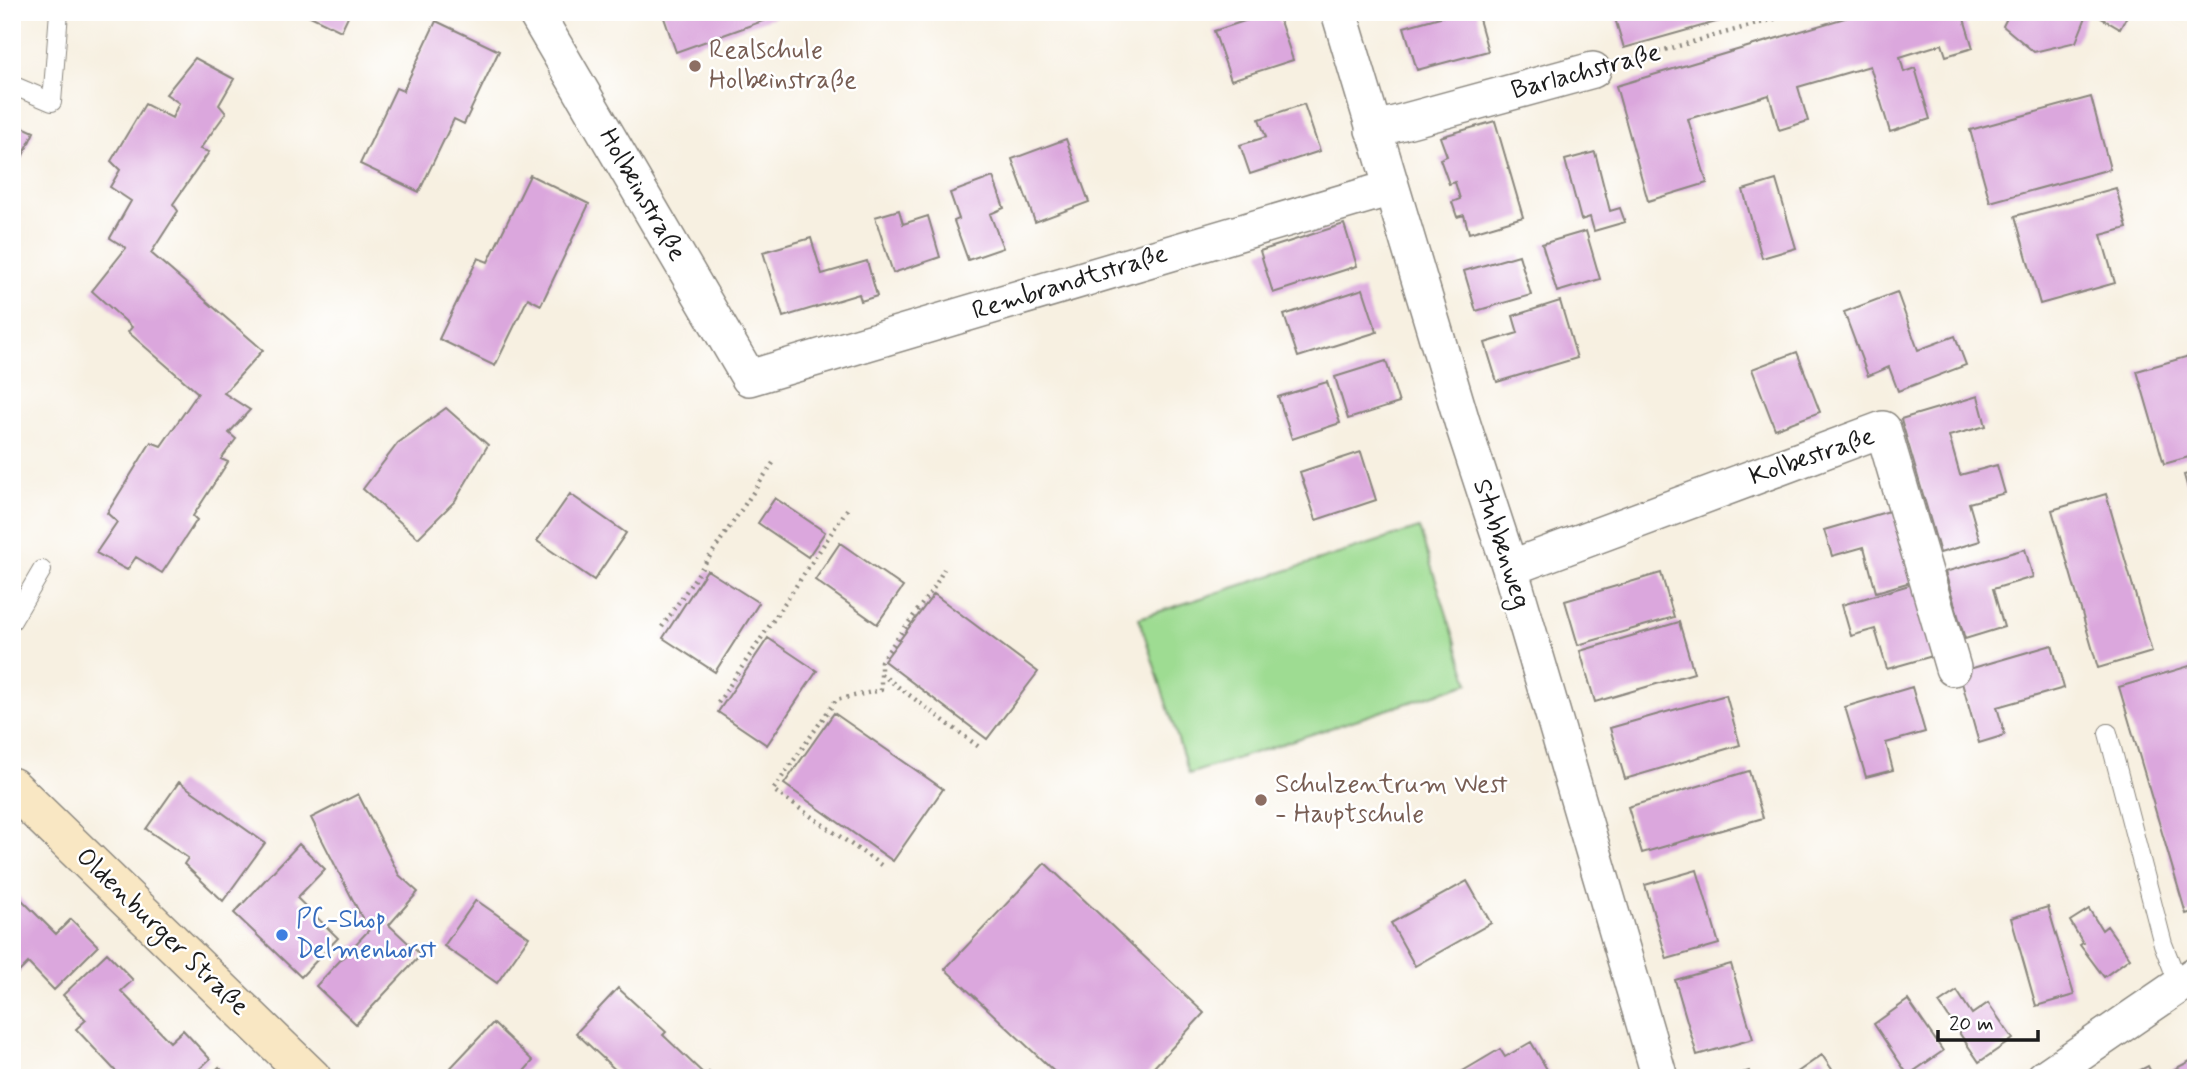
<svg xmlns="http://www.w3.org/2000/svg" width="2208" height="1090" viewBox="0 0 2208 1090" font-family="Mynerve,sans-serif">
<rect width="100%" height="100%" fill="#fff"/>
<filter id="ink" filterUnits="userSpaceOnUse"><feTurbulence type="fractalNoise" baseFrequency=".0143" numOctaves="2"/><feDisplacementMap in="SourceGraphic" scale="14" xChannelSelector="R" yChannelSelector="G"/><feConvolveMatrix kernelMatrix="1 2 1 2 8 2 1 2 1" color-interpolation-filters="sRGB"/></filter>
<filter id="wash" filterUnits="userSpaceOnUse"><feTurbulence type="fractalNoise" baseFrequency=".00686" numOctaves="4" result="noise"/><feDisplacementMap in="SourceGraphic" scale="28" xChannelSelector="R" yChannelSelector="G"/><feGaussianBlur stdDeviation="1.57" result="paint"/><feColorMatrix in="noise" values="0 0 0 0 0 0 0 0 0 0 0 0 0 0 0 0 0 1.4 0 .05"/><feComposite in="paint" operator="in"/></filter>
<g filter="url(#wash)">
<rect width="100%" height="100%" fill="#f7f0e1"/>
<path fill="#9edc92" stroke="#5d7c57" stroke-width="2" d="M1419 528 1469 683 1189 774 1139 618Z"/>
<g id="blocks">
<path fill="#dba7dd" d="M302 12H350L341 31Z
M662 12H785V13L676 52Z
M1272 12H1277L1293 60 1231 80 1214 31Z
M1458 12H1477L1488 51 1417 70 1404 27Z
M1613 12H1748V13L1624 48Z
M1865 12H1962L1973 48 1946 56 1942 44 1900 57 1904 72 1915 68 1930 119 1890 132 1870 66 1798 87 1808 121 1779 130 1769 95 1688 119 1707 183 1648 201 1616 86Z
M2010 12H2088L2076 42 2034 52 2003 26Z
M2091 12H2129L2120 29Z
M436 21 499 51 464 124 454 119 419 192 360 164 396 88 403 91Z
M195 58 234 79 219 105 226 113 200 149 209 152 173 204 178 211 151 253 263 350 224 393 250 410 229 433 236 439 221 459 228 462 193 516 197 520 162 573 136 557 127 570 96 553 117 522 107 513 151 442 161 446 198 393 128 332 132 327 92 291 126 248 110 238 131 201 110 187 120 170 111 161 145 104 172 118 179 103 166 94Z
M2091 97 2110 169 1990 202 1970 130Z
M1304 104 1320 151 1250 174 1240 145 1266 137 1259 119Z
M1495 121 1523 217 1469 233 1464 215 1457 217 1452 202 1460 199 1455 182 1449 184 1440 159 1447 156 1440 137Z
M12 122 34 132 12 179Z
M1066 139 1089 202 1035 222 1012 159Z
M1595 152 1610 211 1620 208 1625 222 1594 231 1590 217 1581 220 1565 160Z
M530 175 589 204 541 305 528 298 495 366 439 339 478 258 488 262Z
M993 177 1004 208 990 214 1003 248 968 260 954 221 959 219 950 193Z
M1776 180 1796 248 1762 258 1743 190Z
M2116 188 2127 228 2101 235 2115 283 2040 304 2015 216Z
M899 210 903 224 928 216 940 257 893 273 875 217Z
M1344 224 1357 266 1273 293 1260 251Z
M1586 231 1600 279 1557 292 1542 244Z
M811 238 822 274 867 261 877 296 861 301 859 294 783 317 763 252Z
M1519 255 1531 295 1476 311 1464 271Z
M1363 289 1377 332 1298 357 1284 315Z
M1897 292 1918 350 1955 336 1966 365 1898 391 1889 367 1868 376 1844 312Z
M1560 301 1577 358 1497 382 1485 343 1518 333 1513 316Z
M1797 352 1820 412 1775 429 1752 369Z
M2196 354V455L2164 464 2137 371Z
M1386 361 1399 403 1348 419 1335 377Z
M1327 382 1340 423 1292 439 1278 397Z
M1978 396 1986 426 1949 436 1960 475 1997 465 2005 493 1969 503 1980 541 1940 553 1901 419Z
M446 408 488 445 455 501 418 538 363 489 398 443Z
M1361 452 1376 500 1316 520 1300 472Z
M2196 472V514H2195L2184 475Z
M570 494 626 533 594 580 537 541Z
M2106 494 2152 652 2098 668 2052 510Z
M775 498 825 532 808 557 758 523Z
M1893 510 1914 581 1876 592 1864 547 1832 556 1824 530Z
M840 543 903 587 877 624 815 580Z
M2025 549 2033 577 1993 589 2004 627 1965 639 1945 572Z
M707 570 759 603 715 672 663 638Z
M1661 573 1674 617 1578 645 1565 601Z
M1916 583 1936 655 1887 669 1875 629 1851 636 1842 605Z
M934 594 1038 672 987 739 884 661Z
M1679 622 1694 673 1595 702 1580 651Z
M768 638 817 671 767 745 718 712Z
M2052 645 2064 688 1997 707 2005 735 1979 743 1959 672Z
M2196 664V911L2186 914 2119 687Z
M1912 687 1925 732 1886 743 1893 770 1866 777 1845 707Z
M1726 695 1740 745 1625 779 1610 728Z
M834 713 943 789 893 861 784 784Z
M1749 771 1763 818 1642 853 1628 807Z
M179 782 265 843 223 901 184 864 188 858 146 829Z
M358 794 399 875 418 892 389 925 421 955 356 1024 316 986 370 929 361 916 311 818Z
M299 844 325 869 297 898 338 938 301 977 234 913Z
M1045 863 1204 1013 1144 1078H1061L945 969Z
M1697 870 1719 944 1667 959 1645 885Z
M1467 881 1491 923 1415 966 1391 923Z
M12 890 56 934 71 919 98 946 54 990 28 963 18 973 12 967Z
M476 900 529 937 497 983 444 946Z
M2048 907 2074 995 2036 1006 2011 918Z
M2089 909 2102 930 2107 926 2130 958 2104 977 2080 945 2083 943 2070 921Z
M107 953 133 980 121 991 170 1042 183 1030 210 1059 190 1078H143L139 1074 135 1078H122L76 1029 86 1020 63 995Z
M1731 964 1753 1039 1697 1055 1675 980Z
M618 988 666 1032 663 1035 706 1076 709 1072 715 1078H621L622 1076 576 1033Z
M1957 991 1972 1014 1988 1003 2013 1039 1979 1062 1939 1003Z
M1908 1000 1943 1051 1908 1075 1874 1024Z
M493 1023 533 1061 518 1078H441Z
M1531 1042 1552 1078H1451L1500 1049 1505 1057Z
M1822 1055 1838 1078H1789Z
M2196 1058V1078H2164L2163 1075Z
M2148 1066 2154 1078H2125Z
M219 1067 230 1078H208Z
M1749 1071 1751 1078H1729V1077Z"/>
</g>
</g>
<g filter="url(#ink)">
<use href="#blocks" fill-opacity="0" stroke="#8a867e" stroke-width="2"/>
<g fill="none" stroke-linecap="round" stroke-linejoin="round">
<defs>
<path id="service" d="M12 85 52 102 59 12
M12 621 42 570
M2108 733 2163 944 2179 985"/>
<path id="minor" d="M535 12 749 378 1391 188
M1339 12 1463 425 1510 568 1660 1078
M1373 130 1593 70
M1510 568 1883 429 1953 668
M2044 1078 2196 974"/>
<path id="secondary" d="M12 787 312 1078"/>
</defs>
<use href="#service" stroke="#8a867e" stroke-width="20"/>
<use href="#minor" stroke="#8a867e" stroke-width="38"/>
<use href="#secondary" stroke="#8a867e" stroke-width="41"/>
<path stroke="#8a867e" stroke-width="4.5" stroke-dasharray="2 5" stroke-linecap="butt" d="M1625 61 1799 12
M662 627 775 460
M881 674 979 747
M718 703 848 508
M881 865 773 790 836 700 881 690V661L935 586 944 569"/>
<use href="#service" stroke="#fff" stroke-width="18"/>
<use href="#minor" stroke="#fff" stroke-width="35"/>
<use href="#secondary" stroke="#f9e7c3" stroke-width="38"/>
</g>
</g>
<g fill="#8d6e63" stroke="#fff" stroke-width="2.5">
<circle cx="695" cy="66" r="7"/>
<circle cx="1261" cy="800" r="7"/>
</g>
<circle fill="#3f7fe0" stroke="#fff" stroke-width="2.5" cx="282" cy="935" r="7"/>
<g text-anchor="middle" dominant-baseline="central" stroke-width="5" stroke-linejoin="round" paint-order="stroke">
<g font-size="26" fill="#785e54" stroke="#fff" text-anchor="start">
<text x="709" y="51">Realschule<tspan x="709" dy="30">Holbeinstraße</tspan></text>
<text x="1275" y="785">Schulzentrum West<tspan x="1275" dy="30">- Hauptschule</tspan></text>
</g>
<g font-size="26" fill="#1c1c1c" stroke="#fff">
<text transform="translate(1586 72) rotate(-15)">Barlachstraße</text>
<text transform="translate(642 195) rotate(60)">Holbeinstraße</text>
<text transform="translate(1070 283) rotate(-17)">Rembrandtstraße</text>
<text transform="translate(1812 457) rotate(-19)">Kolbestraße</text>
<text transform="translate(1501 544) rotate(72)">Stubbenweg</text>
<text transform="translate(162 932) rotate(44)">Oldenburger Straße</text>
</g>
<g font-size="26" fill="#366cbe" stroke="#fff" text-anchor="start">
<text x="296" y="920">PC-Shop<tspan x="296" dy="30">Delmenhorst</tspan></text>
</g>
</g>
<rect width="2208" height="1090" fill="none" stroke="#fff" stroke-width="42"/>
<path d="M1938 1030v10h100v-10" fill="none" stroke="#1c1c1c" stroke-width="3.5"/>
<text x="1949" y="1030" font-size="21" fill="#1c1c1c" stroke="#ffffff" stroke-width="5" paint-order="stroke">20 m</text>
</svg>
